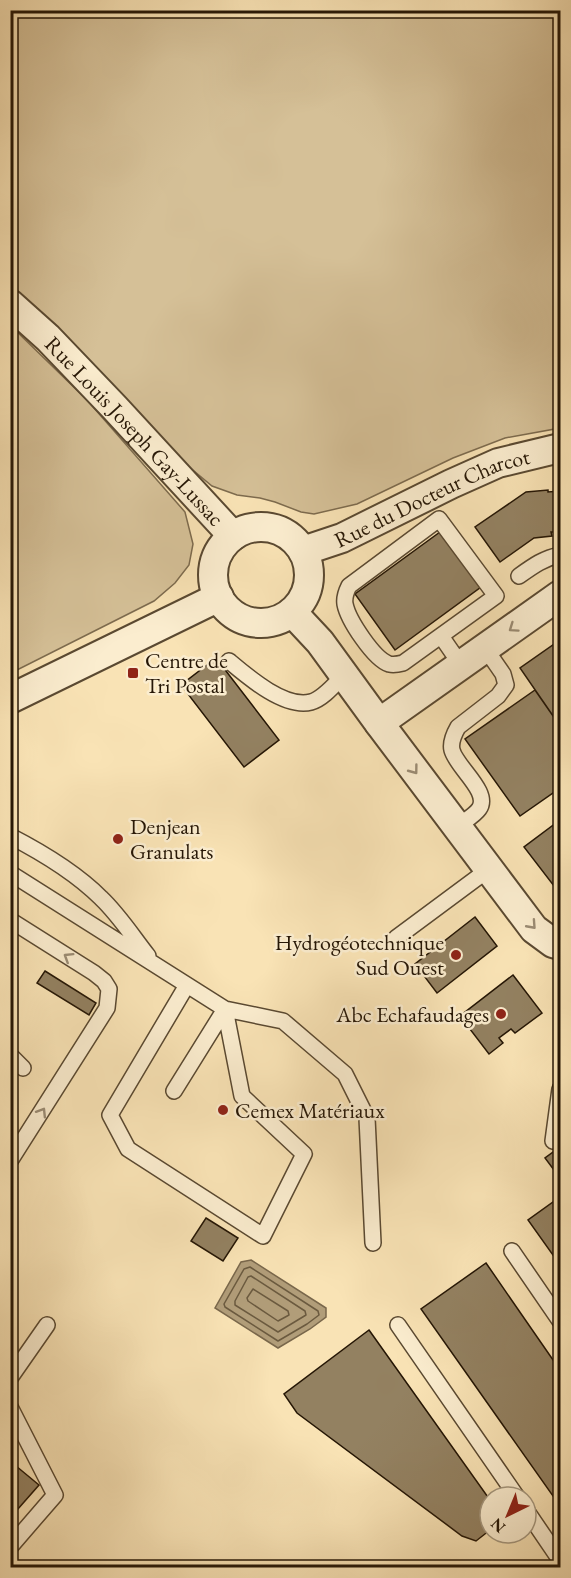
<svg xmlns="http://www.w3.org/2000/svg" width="571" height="1578" viewBox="0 0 571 1578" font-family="'EB Garamond',serif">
<rect width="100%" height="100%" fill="#f9e3b5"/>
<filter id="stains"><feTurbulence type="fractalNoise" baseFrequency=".00333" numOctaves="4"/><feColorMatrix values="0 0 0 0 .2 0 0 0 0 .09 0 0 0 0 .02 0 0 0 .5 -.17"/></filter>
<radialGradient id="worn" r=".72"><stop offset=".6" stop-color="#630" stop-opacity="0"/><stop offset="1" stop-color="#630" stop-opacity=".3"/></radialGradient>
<path fill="#d5c097" stroke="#7d6b4e" stroke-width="1.5" d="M10 11H560V428L505 438 453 458 357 504 314 514 301 512 275 502 260 498 237 495 212 486 176 456 88 361 11 288Z
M10 325 87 400 185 512 193 544 189 565 175 583 154 601 11 673Z"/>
<path fill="#b19d79" stroke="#79674b" stroke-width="1.5" d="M251 1260 326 1308V1317L310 1329 278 1348 215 1308 241 1262Z"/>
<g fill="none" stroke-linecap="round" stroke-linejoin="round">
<path stroke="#6b5a3f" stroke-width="1.5" d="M250 1267 318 1311 319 1315 307 1324 278 1341 225 1307 224 1304 244 1269Z
M251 1276 305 1311 306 1315 278 1332 235 1305V1301L248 1277Z
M253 1289 288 1311 289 1315 278 1321 248 1301 247 1298Z"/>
</g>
<path fill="#938161" stroke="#251605" stroke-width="1.5" d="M548 490V492L560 491V532H551L552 536 534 538 500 562 475 527 526 492Z
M440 532 481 587 395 650 355 594Z
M560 640V726L520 668Z
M216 658 279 740 244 767 181 685Z
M535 690 560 726V788L520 816 465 739Z
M560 820V881L554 886 524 847Z
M475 917 497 946 437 993 415 964Z
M45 971 96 1003 89 1015 37 983Z
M513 975 542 1013 515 1033 511 1029 499 1038 503 1043 489 1054 460 1016Z
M560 1147V1171L557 1174 545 1158Z
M560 1197V1265L528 1220Z
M206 1218 238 1238 223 1261 191 1241Z
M486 1263 560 1370V1506L421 1309Z
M369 1330 490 1500V1530L476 1541 462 1536 297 1413 284 1394Z
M10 1461 39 1485 10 1518Z"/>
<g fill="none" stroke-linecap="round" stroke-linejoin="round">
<defs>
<path id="service" d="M439 519 496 596 403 663C399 664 394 665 389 664 374 659 348 620 345 604 344 598 346 592 349 586Z
M519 576C533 566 544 558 560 555
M441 636 461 665
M229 661C248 677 285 709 311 702 323 699 335 684 344 675
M457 827C464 821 474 816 479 809 491 792 456 767 452 750 450 742 454 734 458 727L498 696 506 685 503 674 485 648
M10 836C43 853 75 872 101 898 119 915 133 937 148 956
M10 873 225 1009 174 1091
M10 920 94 973 104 981 109 989 107 1008 10 1161
M396 938 489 869
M187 985 110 1115 128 1149 263 1236 304 1154 242 1096 225 1009 283 1021 345 1074 367 1118 373 1243
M10 1055 23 1068
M553 1141 560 1089
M512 1251 560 1321
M398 1325 517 1497
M10 1378 47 1325
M10 1407 55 1495 10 1547
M526 1510 560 1560"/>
<g id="minor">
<path id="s1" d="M10 304 48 338 115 408 233 536"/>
<circle cx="261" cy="575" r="48"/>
<path id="s2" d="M303 551 342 538 451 484 498 463 560 448"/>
<path d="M292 612 320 642 379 723 534 929 553 943 560 945"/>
<path d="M10 699 219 597"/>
<path d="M379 723 560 595"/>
</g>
</defs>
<use href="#service" stroke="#5a4931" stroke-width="18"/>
<use href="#minor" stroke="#5a4931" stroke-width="32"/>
<use href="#service" stroke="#fbedcf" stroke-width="15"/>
<use href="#minor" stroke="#fbedcf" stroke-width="28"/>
</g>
<defs><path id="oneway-chevron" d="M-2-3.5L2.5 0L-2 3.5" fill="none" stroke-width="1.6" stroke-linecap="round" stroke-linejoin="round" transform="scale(1.5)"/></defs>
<g stroke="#9b8c74">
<use href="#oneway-chevron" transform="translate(513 628) rotate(145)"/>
<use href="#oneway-chevron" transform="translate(414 770) rotate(53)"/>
<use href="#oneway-chevron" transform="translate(532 925) rotate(48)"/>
<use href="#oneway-chevron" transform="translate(68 957) rotate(-148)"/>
<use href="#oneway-chevron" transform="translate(42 1112) rotate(-58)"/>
</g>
<g fill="#8f2418" stroke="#fbedcf" stroke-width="2">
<rect x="127" y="667" width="12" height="12" rx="3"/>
<circle cx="118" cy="839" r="6"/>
<circle cx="456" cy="955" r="6"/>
<circle cx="501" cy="1014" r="6"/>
<circle cx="223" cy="1110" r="6"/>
</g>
<g text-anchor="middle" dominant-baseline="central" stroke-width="5" stroke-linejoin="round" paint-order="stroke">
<g font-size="22" fill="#251605" stroke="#fbedcf">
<text stroke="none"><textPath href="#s1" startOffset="178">Rue Louis Joseph Gay-Lussac</textPath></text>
<text stroke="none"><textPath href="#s2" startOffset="140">Rue du Docteur Charcot</textPath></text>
</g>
<g font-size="22" fill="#251605" stroke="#fbedcf" text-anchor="start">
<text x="145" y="660">Centre de<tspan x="145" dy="25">Tri Postal</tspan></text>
<text x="130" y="826">Denjean<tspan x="130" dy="25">Granulats</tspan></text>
<text x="444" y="942" text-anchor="end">Hydrogéotechnique<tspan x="444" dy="25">Sud Ouest</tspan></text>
<text x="489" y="1014" text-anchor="end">Abc Echafaudages</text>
<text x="235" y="1110">Cemex Matériaux</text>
</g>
</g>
<rect width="571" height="1578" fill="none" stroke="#f9e3b5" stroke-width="36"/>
<rect x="12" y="12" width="547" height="1554" fill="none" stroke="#251605" stroke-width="3"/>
<rect x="18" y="18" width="535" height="1542" fill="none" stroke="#251605" stroke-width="1.5"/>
<g transform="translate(508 1515) rotate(223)"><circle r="28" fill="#fbedcf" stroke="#a5977e" stroke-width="1.5"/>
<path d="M0-4.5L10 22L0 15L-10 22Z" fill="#8f2418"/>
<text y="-9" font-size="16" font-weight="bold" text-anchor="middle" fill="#251605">N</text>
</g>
<rect width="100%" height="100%" filter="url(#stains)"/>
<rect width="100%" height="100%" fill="url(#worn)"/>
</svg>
